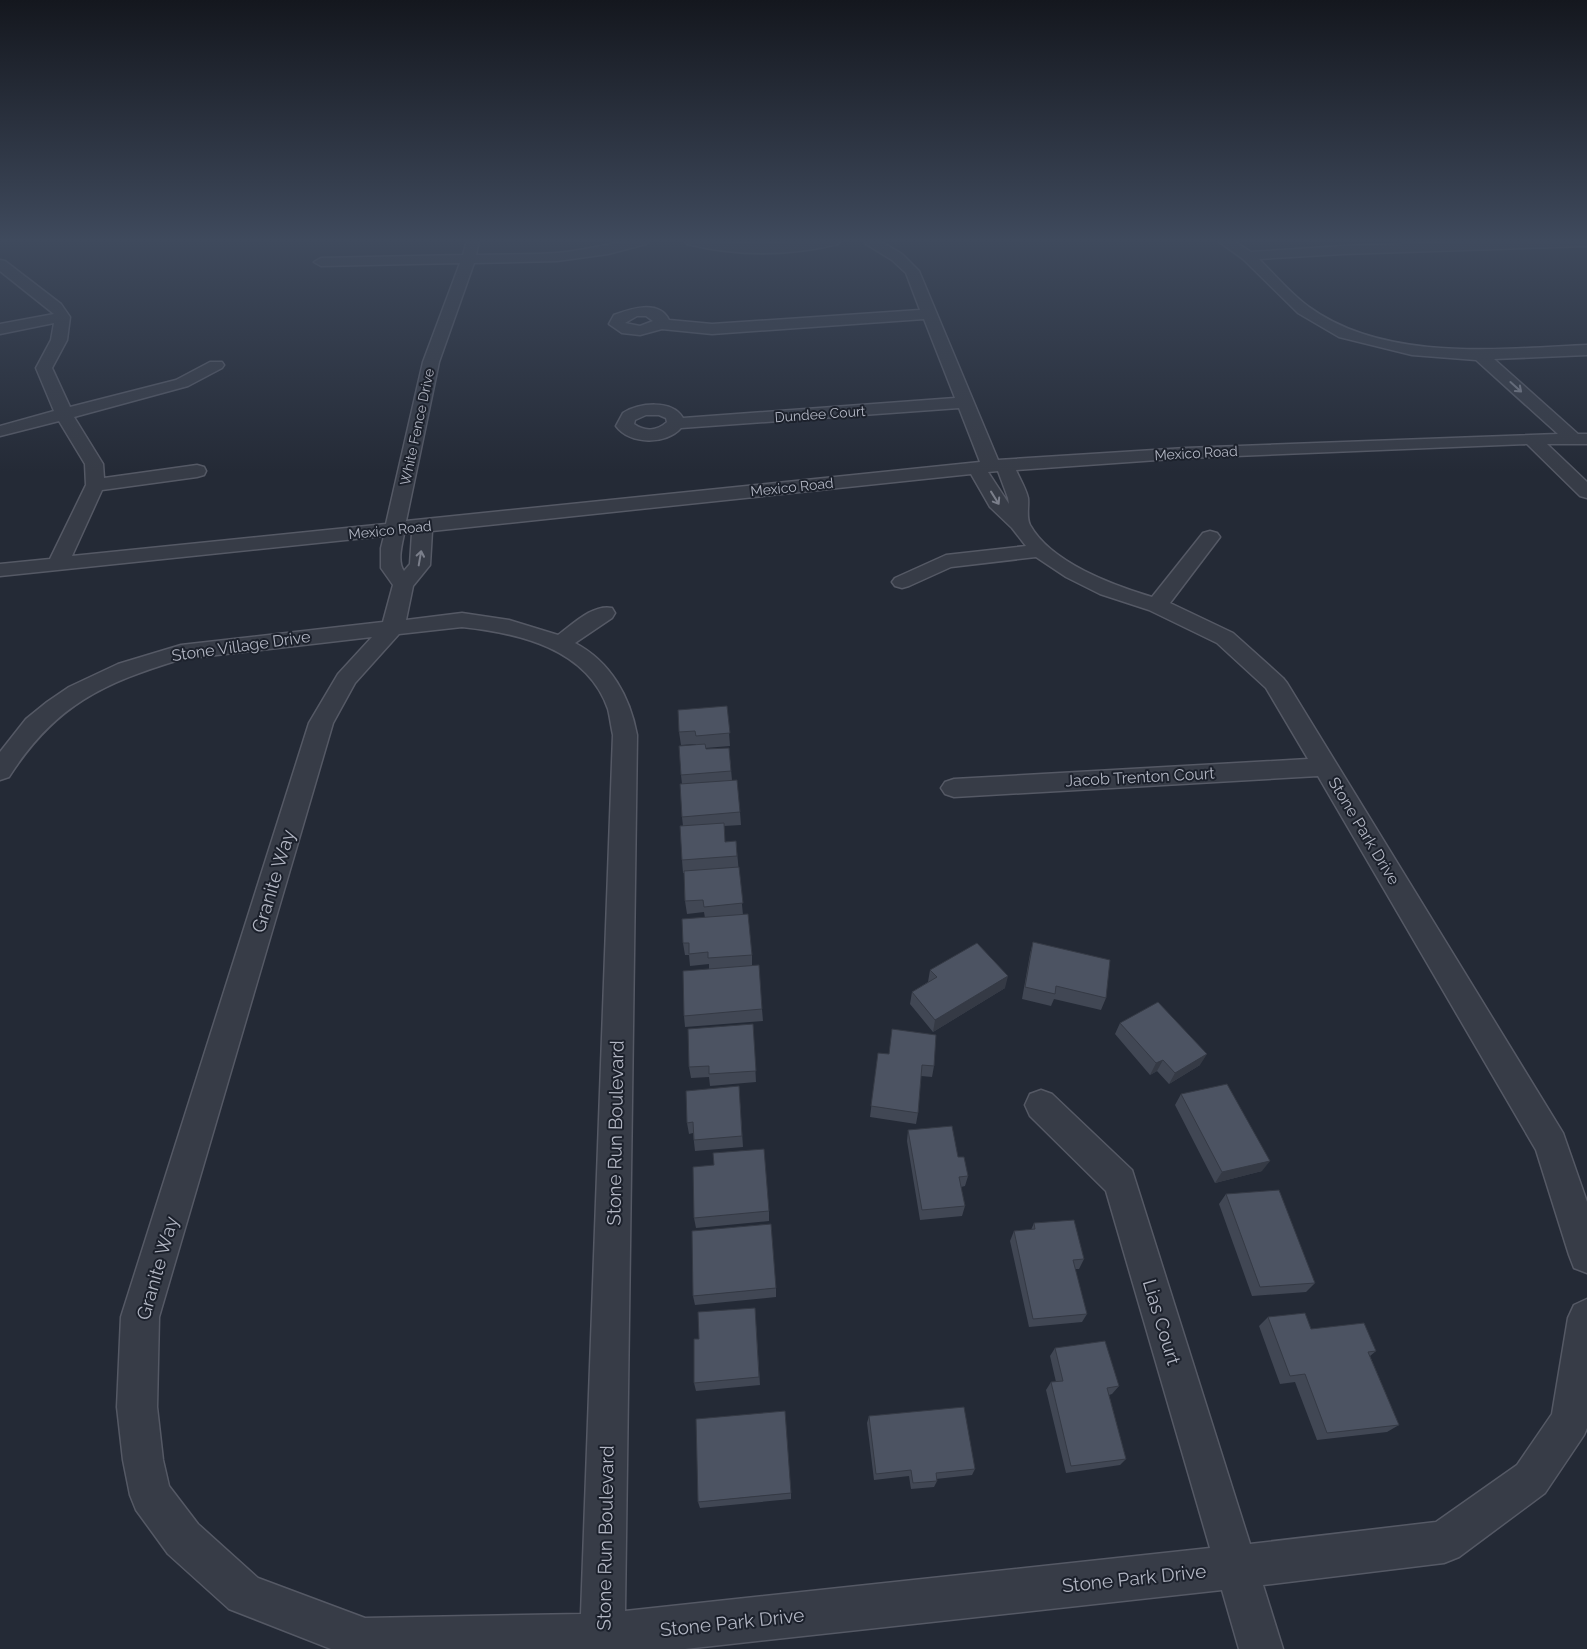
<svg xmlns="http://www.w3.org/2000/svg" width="1587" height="1649" viewBox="0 0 1587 1649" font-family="Raleway,sans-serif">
<rect width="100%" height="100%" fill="#242a36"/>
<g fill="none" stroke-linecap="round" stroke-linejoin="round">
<defs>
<path id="minor" d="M467 241H479L476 255C503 254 530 255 557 253 587 251 619 239 648 241L646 244 608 254 557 261 474 263 439 362 406 521 980 462 959 408 681 428C666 445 630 445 616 426L623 413C639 403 672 399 683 418L955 398 924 319 712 334 662 329 640 335 622 333 609 324 614 315C630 309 659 299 669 320L712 324 920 310 906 273 892 260 866 244 865 241H880L902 254 919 271 998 460 1186 448 1558 434 1476 360 1412 355 1339 337 1298 313 1243 259 1218 241H1234L1251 252 1343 246 1502 241H1587V246L1343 254 1259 259C1275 275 1291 294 1309 307 1385 362 1498 349 1587 345V355L1494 359 1578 434H1587V444H1547L1587 482V498L1580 496 1527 444 1186 458 1016 470C1020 479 1026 489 1028 498 1029 506 1026 517 1030 525 1051 563 1113 585 1152 597L1203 533 1210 531 1217 533 1220 537 1170 603 1233 633 1283 678 1287 683 1563 1133 1587 1202V1273L1574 1268 1569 1255 1536 1150 1318 776 954 797 945 794 941 788 945 782 954 779 1308 759 1266 688 1217 643 1149 610 1100 594 1066 577 1036 557 951 567 909 586 902 588 895 586 892 582 895 578 946 555 1026 546 1012 528 990 507 971 474 432 531 430 565 413 586 406 620 462 613 509 620 558 635C573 624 593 604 612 608L615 613 612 618 575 643C611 662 630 697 637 735L625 1611 1210 1548 1106 1191 1030 1116 1025 1105 1030 1094 1041 1090 1052 1094 1132 1170 1250 1544 1436 1522 1517 1465 1552 1414 1568 1318 1574 1305 1587 1299V1428L1584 1435 1545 1493 1459 1557 1444 1563 1263 1585 1283 1649H1239L1222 1590 685 1649H331L229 1609 168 1554 136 1510 130 1495 123 1460 117 1407 121 1317 309 723 338 674 372 637 182 659C103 683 55 705 9 777L0 780V752L26 719 47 702 69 687 118 664 181 645 383 622 393 585 381 568V548L384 536 0 576V564L50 559 86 485 85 464 59 421 0 436V426L54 411 36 368 51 340 54 323 0 334V324L54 314 0 271V260L5 261 61 304 70 317 67 340 52 368 70 407 176 380 210 362H222L224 365 222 368 188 386 74 417 103 464 104 478 197 465 204 467 206 471 204 475 197 477 102 490 72 556 386 524 423 362 460 263 321 266 314 262 321 258 463 255ZM637 316H646L653 321 640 326 625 323ZM646 415H659L666 418 667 422C657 431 645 432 634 424L635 420ZM998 471 1008 498 1009 504 988 472ZM412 533 410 564 404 571C397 562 402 544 404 534ZM462 627C518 633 587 648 608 709 610 717 611 726 613 735L581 1614 365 1618 258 1578 198 1524 169 1486 163 1460 157 1407 159 1317 333 723 355 683 399 634Z
M685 241 762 244 811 241H840L838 244C789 256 736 256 687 244Z"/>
</defs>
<use href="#minor" stroke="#555965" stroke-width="3"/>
<use href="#minor" fill="#373c47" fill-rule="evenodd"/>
</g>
<path fill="#414754" d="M727 706 730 746 705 748 706 749 729 748 732 780 740 812 741 825 724 826 725 842 736 841 743 915 752 955V966L762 1009 763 1021 685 1027 684 1016 709 969V964L690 966 689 955H685L683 943 705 918 704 912 687 914 685 901 684 873H683L682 860 683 826 682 817V784L681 775 696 745V744L681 745 679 732Z
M1033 942 1106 998 1101 1010 1054 999 1051 1006 1022 999 1030 954Z
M930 970 1005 988 933 1032 910 1004 912 992 928 982Z
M1120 1023 1200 1065 1169 1084 1157 1071 1150 1075 1115 1034Z
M753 1024 756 1082 710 1086 709 1077 691 1078 689 1067Z
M878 1053 934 1066 932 1077 921 1076 918 1113 916 1124 870 1117Z
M739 1086 743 1147 695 1151 693 1133 689 1134 687 1123Z
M1181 1094 1262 1171 1215 1183 1175 1105Z
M908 1130 958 1157 968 1176 965 1186 961 1187 965 1206 962 1216 920 1220 907 1141Z
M714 1165 769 1211V1221L696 1228 694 1218Z
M1226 1194 1315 1283 1306 1292 1252 1296 1219 1204Z
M1034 1223 1084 1259 1079 1269H1075L1087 1314 1082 1322 1029 1327 1010 1241 1014 1231 1031 1230Z
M776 1288V1297L695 1305 693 1296Z
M755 1308 760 1385 696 1391 694 1383 699 1339Z
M1268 1317 1311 1329 1376 1351 1370 1356 1399 1425 1387 1432 1317 1440 1295 1382 1280 1384 1259 1326Z
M1055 1348 1119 1386 1112 1394 1109 1395 1126 1459 1120 1465 1066 1473 1046 1390 1051 1382H1056L1050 1356Z
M869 1416 975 1469 972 1475 936 1479 937 1481 934 1487 911 1489 909 1476 874 1480 867 1423Z
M791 1493V1499L700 1508 698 1502Z"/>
<path fill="#353a45" d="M1008 976 1005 988 933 1032 935 1020Z
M1207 1054 1200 1065 1169 1084 1175 1073Z
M1163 1060 1157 1071 1150 1075 1156 1063Z
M1270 1161 1262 1171 1215 1183 1222 1172Z"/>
<path fill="#4c5362" stroke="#353a45" d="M727 706 730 733 696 736 695 731 679 732 678 710Z
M705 744 706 749 729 748 731 771 681 775 679 746Z
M737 780 740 812 682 817 680 784Z
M724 823 725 842 736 841 737 856 682 860 680 826Z
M739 867 743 903 704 907 703 900 685 901 684 871Z
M748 914 752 955 708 958V952L689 954V943H683L682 919Z
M1033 942 1110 960 1106 998 1056 986 1055 994 1025 987Z
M977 943 1008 976 935 1020 912 992 937 977 930 970Z
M759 965 762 1009 684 1016 683 971Z
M1158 1002 1207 1054 1175 1073 1163 1060 1156 1063 1120 1023Z
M753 1024 756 1071 709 1074V1066L689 1067 688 1029Z
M892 1029 936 1035 934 1066 922 1065 918 1113 871 1106 878 1053 889 1054Z
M1227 1084 1270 1161 1222 1172 1181 1094Z
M739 1086 742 1136 694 1140 693 1122 687 1123 686 1091Z
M952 1126 958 1157H964L968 1176 959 1177 965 1206 922 1210 908 1130Z
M764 1149 769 1211 694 1218 693 1167 714 1165 713 1153Z
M1279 1190 1315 1283 1260 1287 1226 1194Z
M1074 1220 1084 1259 1073 1260 1087 1314 1033 1319 1014 1231 1035 1229 1034 1223Z
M771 1224 776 1288 693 1296 692 1231Z
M755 1308 759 1377 694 1383V1339H699L698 1312Z
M1305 1313 1311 1329 1364 1323 1376 1351 1368 1352 1399 1425 1327 1433 1305 1374 1290 1376 1268 1317Z
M1105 1341 1119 1386 1107 1388 1126 1459 1071 1466 1051 1382 1063 1381 1055 1348Z
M964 1407 975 1469 936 1473 937 1481 913 1483 911 1470 876 1474 869 1416Z
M785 1411 791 1493 698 1502 696 1419Z"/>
<defs><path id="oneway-shaft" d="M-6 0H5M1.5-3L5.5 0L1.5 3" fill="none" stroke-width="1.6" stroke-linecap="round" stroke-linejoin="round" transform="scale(1.25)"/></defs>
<g stroke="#7b7f8b">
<use href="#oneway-shaft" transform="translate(1516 387) rotate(42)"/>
<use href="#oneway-shaft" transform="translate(995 498) rotate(58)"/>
<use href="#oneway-shaft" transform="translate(420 558) rotate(-80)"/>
</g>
<linearGradient id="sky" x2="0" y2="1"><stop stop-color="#14171e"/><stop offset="0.51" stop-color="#3f4a5d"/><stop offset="1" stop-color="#3f4a5d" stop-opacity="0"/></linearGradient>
<rect width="1587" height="472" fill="url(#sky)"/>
<g text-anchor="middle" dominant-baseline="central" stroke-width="4" stroke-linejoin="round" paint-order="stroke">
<g font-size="14" fill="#b2b6c3" stroke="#1c212c">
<text transform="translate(820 414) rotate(-4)">Dundee Court</text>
<text transform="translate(417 427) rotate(-78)">White Fence Drive</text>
<text transform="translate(1196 453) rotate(-3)">Mexico Road</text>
<text transform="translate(792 487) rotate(-6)">Mexico Road</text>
<text transform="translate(390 530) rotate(-6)">Mexico Road</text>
</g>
<g font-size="16" fill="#b2b6c3" stroke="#1c212c">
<text transform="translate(241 646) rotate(-8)">Stone Village Drive</text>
<text transform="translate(1140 777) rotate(-3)">Jacob Trenton Court</text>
<text transform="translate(1364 831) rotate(59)">Stone Park Drive</text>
</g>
<g font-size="19" fill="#b2b6c3" stroke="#1c212c">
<text transform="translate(273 881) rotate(-73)">Granite Way</text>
<text transform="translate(615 1133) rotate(-89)">Stone Run Boulevard</text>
<text transform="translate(157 1268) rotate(-74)">Granite Way</text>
<text transform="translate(1162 1322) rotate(73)">Lias Court</text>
<text transform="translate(605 1538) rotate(-89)">Stone Run Boulevard</text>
<text transform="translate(1134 1578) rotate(-6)">Stone Park Drive</text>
<text transform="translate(732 1622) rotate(-6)">Stone Park Drive</text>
</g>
</g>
</svg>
